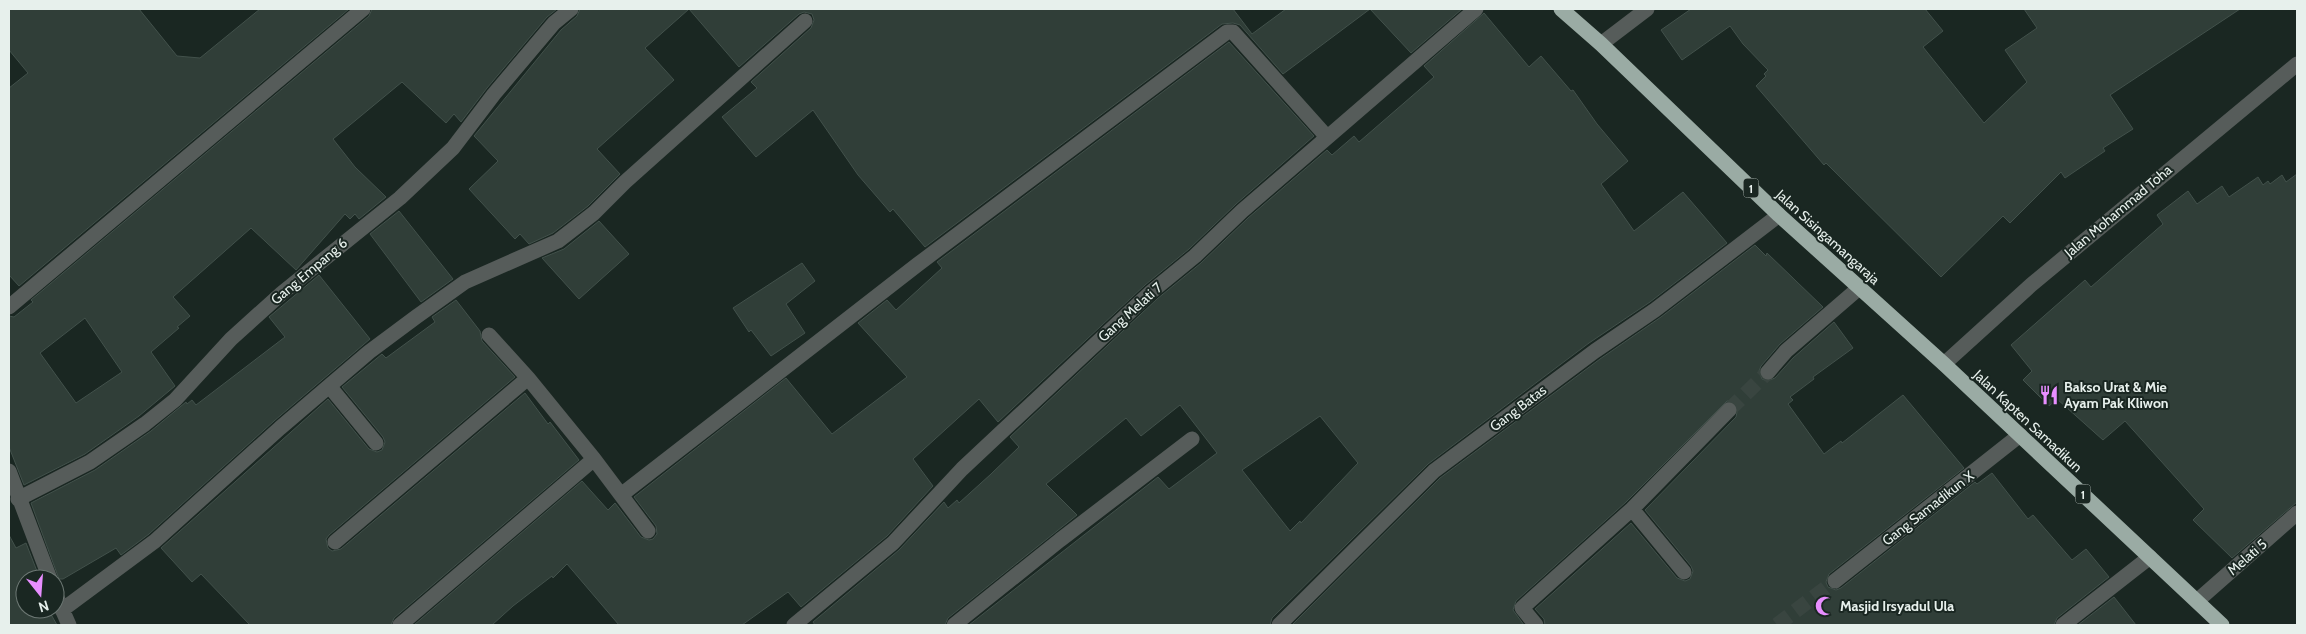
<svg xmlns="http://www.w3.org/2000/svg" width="2306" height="634" viewBox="0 0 2306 634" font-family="Cabin,sans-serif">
<rect width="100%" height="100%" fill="#1a2722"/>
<path fill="#303e38" stroke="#42514b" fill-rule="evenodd" d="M9 9H139L177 56 200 58 260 9H349L19 286 9 275V88L28 73 9 50Z
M372 9H557L547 17 487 88 461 122 454 114 446 123 402 82 333 139 355 167 386 197 359 219 355 214 350 219 345 214 296 270 251 228 173 297 190 316 177 327 179 328 151 352 175 386 139 416 85 454 24 485 9 447V316L14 317 33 302 31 300 369 16ZM85 318 122 372 76 403 40 353Z
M580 9H689L645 48 674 80 597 149 620 174 588 206 553 233 529 244 520 234 515 239 469 189 498 161 474 136 561 30 577 16Z
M689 9H1233L1252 34 1286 9H1462L1411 53 1370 9 1283 74 1240 25 1233 23 1222 24 925 247 893 209 890 212 858 175 813 110 756 157 722 117 757 88 751 82 811 28 814 20 812 14 804 12 799 14 739 67Z
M1691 9H1925L1943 31 1923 47 1984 123 2027 82 2005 50 2037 28 2024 9H2240L2110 95 2133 129 2103 148 2105 151 2065 178 2061 172 2010 223 2003 216 1941 277 1826 163 1824 165 1756 86 1766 76 1764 74 1768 70 1743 44 1730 26 1682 60 1661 30Z
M1484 13 1529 67 1541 56 1571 91 1573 90 1597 124 1628 161 1601 184 1634 231 1683 192 1727 243 1650 302 1589 343 1428 464 1272 618 1270 625H969L1158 477 1169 489 1217 453 1180 405 1141 436 1126 418 1046 484 1077 515 948 618 945 625H815L813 622 899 550 944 502 948 508 957 500 959 503 991 474 1019 447 1010 437 1157 299 1201 263 1248 218 1327 150 1332 155 1354 136 1359 142 1434 77 1424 66ZM1320 416 1358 463 1301 523 1300 521 1290 531 1242 470Z
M1229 42 1314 136 1236 204 1189 249 1145 285 998 422 979 399 913 459 933 486 887 536 801 607 788 592 742 625H619L567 564 553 578 552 576 513 606 492 625H414L582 481 608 510 615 503 641 537 649 540 653 539 657 534 656 526 634 497 786 378 832 434 907 377 858 323 887 300 896 310 942 268 937 262Z
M2297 174V502L2232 558 2193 520 2204 509 2125 421 2103 440 2057 399 2049 406 2023 380 2032 371 2011 345 2085 280 2091 287 2163 224 2157 215 2188 191 2197 204 2222 186 2229 197 2258 177 2263 185 2268 181 2270 184 2282 175 2286 182Z
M399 211 453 279 421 302 370 234Z
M599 221 629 254 579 299 542 258 564 249Z
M1755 245 1766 256 1767 253 1823 307 1780 344 1761 366 1759 371 1762 379 1767 381 1775 378 1793 358 1834 322 1853 348 1813 377 1814 379 1790 397 1793 400 1788 404 1824 454 1841 441 1842 443 1903 395 1964 468 1829 574 1826 582 1828 587 1836 590 1841 588 1975 482 1977 484 1992 473 2028 519 2033 515 2072 560 2086 549 2109 577 2057 618 2054 625H1545L1544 619 1535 609 1631 523 1677 578 1685 581 1690 579 1693 571 1691 566 1645 510 1736 417 1738 407 1732 401H1727L1626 502 1516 601 1513 610 1524 625H1292L1440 478 1600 359 1661 317Z
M802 263 815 281 786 304 805 333 771 356 751 330 749 332 733 308Z
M319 275 370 339 274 421 149 534 121 555 116 548 63 579H59L31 503 95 470 151 431 186 402 187 404 192 400 196 405 285 337 269 317Z
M456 300 480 331 482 341 515 377 329 535 326 539 328 548 332 551 341 549 525 393 548 424 550 422 579 460 394 618 391 625H250L201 574 192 582 161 548 328 399 369 449 377 452 382 450 385 442 383 437 342 387 382 354 386 358 435 322 432 317Z
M9 535 16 548 26 543 40 579H25V609H48L57 625H9Z
M2114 597 2136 625H2078Z"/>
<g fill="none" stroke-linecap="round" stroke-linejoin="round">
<path stroke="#394540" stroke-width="15" stroke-dasharray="15 8" stroke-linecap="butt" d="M1729 410 1768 372
M1777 625 1835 581"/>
<path stroke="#565c5a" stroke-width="15" d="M1601 44 1647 9
M9 307 363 9
M489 335 528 378 594 459
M1944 364 2031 285 2297 64
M1768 372 1786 351 1859 288
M330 387 376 443
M9 471 50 579
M621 495 917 265 1227 32H1233L1327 137
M18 499 90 462 145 424 175 400 231 339 282 293 400 198 453 148 494 94 554 23 571 9
M1632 509 1684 572
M335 542 528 378
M1835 581 2020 435
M55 593 69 625
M2197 601 2297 513
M62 610 155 541 280 428 369 352 416 317 465 282 558 241 594 213 625 182 805 21
M400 625 594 459 648 531
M794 625 893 543 962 469 1151 292 1195 256 1242 211 1476 9
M954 625 1060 540 1192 439
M1279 625 1434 471 1595 351 1655 310 1779 215
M1536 625 1522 608 1632 509 1729 410
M2063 625 2150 557"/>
<path stroke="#9aaba4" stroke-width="15" d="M1561 9 1601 44 1779 215 1944 364 2222 625"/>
</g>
<defs>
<symbol id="restaurant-bare" viewBox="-9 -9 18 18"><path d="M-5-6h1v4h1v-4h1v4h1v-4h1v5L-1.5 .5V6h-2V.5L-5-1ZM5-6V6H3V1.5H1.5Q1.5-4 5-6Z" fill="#e88eff" stroke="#1a2722" stroke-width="2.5" paint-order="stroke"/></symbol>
<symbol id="mosque-bare" viewBox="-9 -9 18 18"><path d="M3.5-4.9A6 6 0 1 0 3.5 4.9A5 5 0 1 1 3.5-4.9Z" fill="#e88eff" stroke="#1a2722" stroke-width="2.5" paint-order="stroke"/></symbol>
</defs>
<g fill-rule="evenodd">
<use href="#restaurant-bare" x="2035" y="381" width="28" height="28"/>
<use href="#mosque-bare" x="1811" y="592" width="28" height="28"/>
</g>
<g text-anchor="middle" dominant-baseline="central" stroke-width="4" stroke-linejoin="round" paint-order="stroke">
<g fill="#1a2722" stroke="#aab4af" stroke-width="1">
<rect x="1743.5" y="178.5" width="15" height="19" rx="4"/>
<rect x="2075.5" y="484.5" width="15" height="19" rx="4"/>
</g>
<g font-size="12" font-weight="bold" fill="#e7f0ec">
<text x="1751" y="188">1</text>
<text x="2083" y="494">1</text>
</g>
<g font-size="14" fill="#e7f0ec" stroke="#1a2722">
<text transform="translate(2118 211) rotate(-40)">Jalan Mohammad Toha</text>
<text transform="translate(1828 237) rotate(42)">Jalan Sisingamangaraja</text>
<text transform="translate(309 271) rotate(-40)">Gang Empang 6</text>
<text transform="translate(1130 312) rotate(-42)">Gang Melati 7</text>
<text transform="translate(1518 408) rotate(-37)">Gang Batas</text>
<text transform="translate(2028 421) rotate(43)">Jalan Kapten Samadikun</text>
<text transform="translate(1928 508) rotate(-38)">Gang Samadikun X</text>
<text transform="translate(2247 557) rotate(-41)">Melati 5</text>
</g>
<g font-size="14" font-weight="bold" fill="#e7f0ec" stroke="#1a2722" text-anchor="start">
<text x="2064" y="387">Bakso Urat &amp; Mie<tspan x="2064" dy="16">Ayam Pak Kliwon</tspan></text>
<text x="1840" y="606">Masjid Irsyadul Ula</text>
</g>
</g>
<rect width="2306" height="634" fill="none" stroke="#e7f0ec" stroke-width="20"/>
<g transform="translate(40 594) rotate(163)"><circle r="24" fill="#1a2722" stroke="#6c7773"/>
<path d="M0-4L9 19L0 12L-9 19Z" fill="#e88eff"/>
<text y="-8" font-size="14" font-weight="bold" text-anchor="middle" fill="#e7f0ec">N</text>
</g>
</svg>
